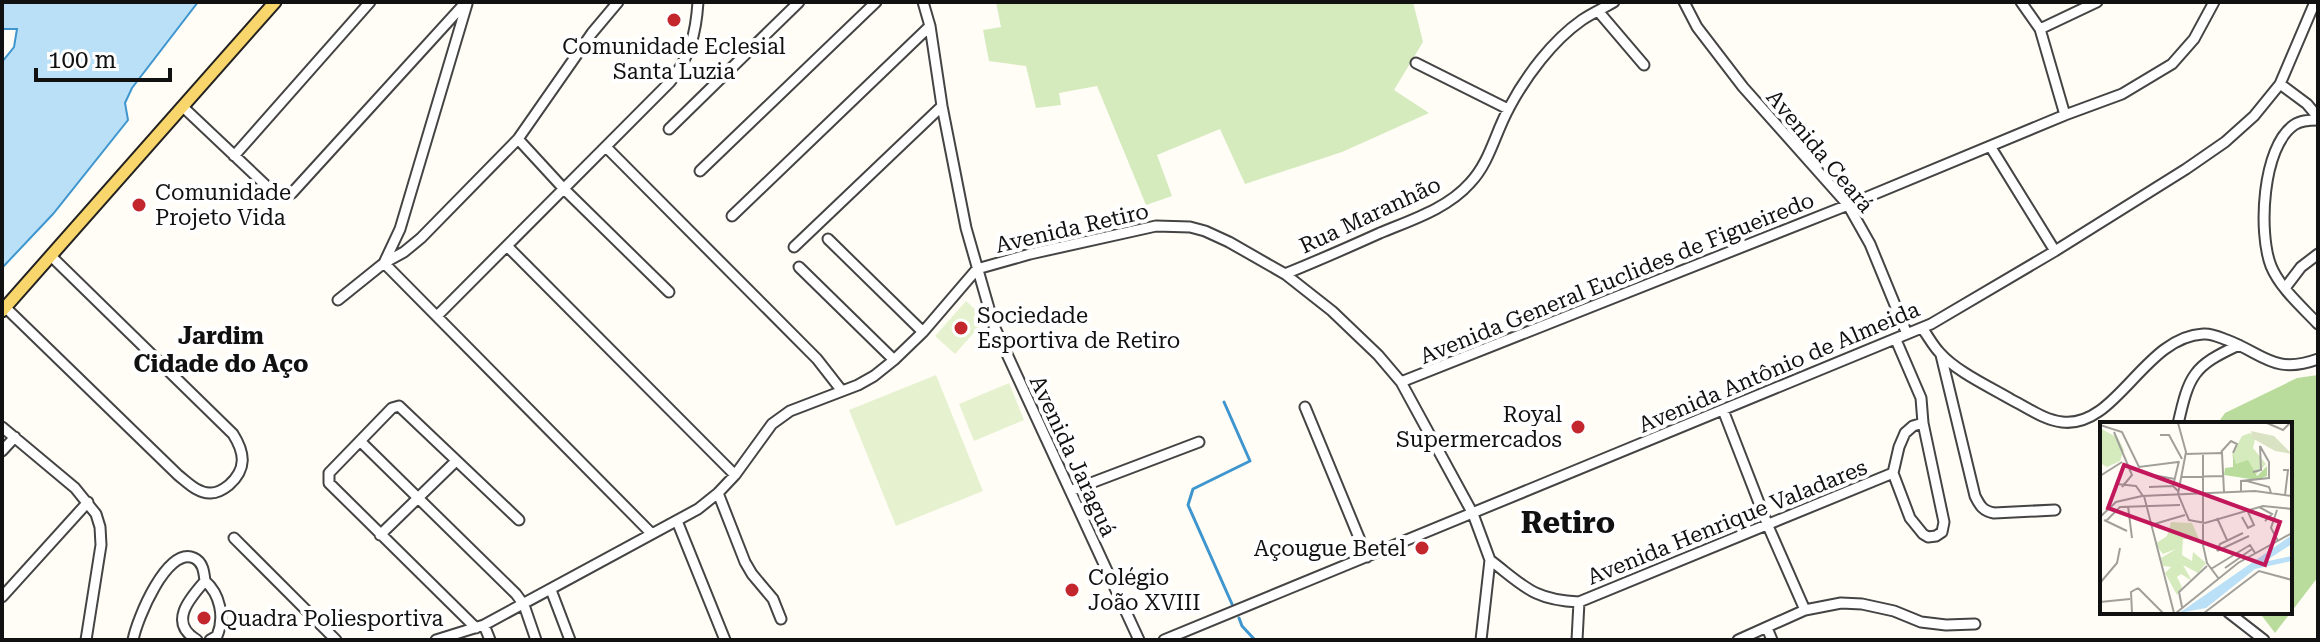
<svg xmlns="http://www.w3.org/2000/svg" width="2320" height="642" viewBox="0 0 2320 642" font-family="'Roboto Serif',serif">
<rect width="100%" height="100%" fill="#fffdf5"/>
<path fill="#d5ebbd" d="M996 2H1413L1423 42 1394 90 1429 113 1342 152 1245 184 1220 129 1157 155 1172 196 1146 205 1097 86 1059 93 1061 105 1036 108 1026 66 989 61 983 30 1001 27Z"/>
<path fill="#b9dc9c" d="M2318 375V577L2275 633 2259 612H2290V424H2217L2225 413 2297 378Z"/>
<path fill="#e6f2cf" d="M966 301 986 319 955 354 935 336Z
M936 375 983 491 896 526 849 410Z
M1009 383 1024 420 974 441 959 404Z"/>
<path fill="#b9e0f7" stroke="#3f96cf" stroke-width="2" d="M2 2H198L132 88 125 103 128 120 53 214 2 268V62L14 47 17 29H2Z"/>
<g fill="none" stroke-linecap="round" stroke-linejoin="round">
<path stroke="#3f96cf" stroke-width="3" d="M1224 402 1250 461 1193 489 1188 505 1232 604
M1239 618 1242 626 1255 640"/>
<defs>
<path id="minor" d="M923 2 930 26 942 106 966 228 994 326 1139 640
M1684 2 1697 27 1743 87 1848 205 1870 244 1907 334
M2021 2 2040 29 2065 115
M1598 11 1644 65
M2040 29 2097 2
M1416 63 1508 109
M2280 84 2307 104 2318 117
M183 107 275 194C282 197 286 197 292 193L466 2
M2318 120C2310 120 2301 120 2294 125 2262 147 2258 233 2271 266 2280 288 2302 307 2318 324
M669 129 799 2
M518 139 564 189 669 292
M1990 146 2055 251
M606 147 817 359 842 391
M234 156 370 2
M700 171 876 2
M732 216 930 26
M828 239 923 332
M508 247 735 475
M794 247 942 106
M384 263 652 534
M384 263 400 229 467 4
M799 267 894 360
M1285 274C1317 261 1349 247 1380 233 1411 220 1447 209 1470 183 1490 162 1495 133 1509 108 1526 76 1552 41 1582 20 1592 13 1604 8 1614 2
M2285 288 2301 267 2318 254
M338 300 384 263 404 252 421 238 518 139 592 33 618 2
M5 307 178 475C187 482 198 494 211 493 217 493 224 489 229 485 247 469 245 453 233 434L51 256
M437 316 670 82C690 57 696 33 698 2
M1922 328C1928 336 1933 346 1940 353 1957 372 1990 387 2012 400 2028 408 2044 420 2062 422 2116 429 2144 337 2203 334 2211 333 2219 337 2227 340 2264 354 2274 375 2318 359
M1896 340 1921 398 1923 423 1944 522 1942 532 1936 536 1928 537 1923 534 1910 518 1893 473 1899 447 1905 433 1913 426 1923 423
M1941 355 1975 496C1980 506 1983 511 1994 513L2055 510
M1401 382 1848 205 2065 115 2122 94 2172 64 2194 39 2214 2
M1305 407 1367 557
M1723 410 1768 526 1805 610
M2178 424C2189 375 2193 366 2239 345
M2 427 75 488 96 514 100 527 101 545 86 640
M360 441 516 594 524 605 536 640
M2 451 15 437
M1070 491 1199 442
M718 493 745 562 752 574 773 599 781 619
M677 521 725 640
M380 535 456 461
M234 538 336 640
M1490 560C1524 586 1533 600 1579 602L1893 473
M551 590 570 640
M2 597 88 502
M2228 612 2264 640
M484 625 490 640
M476 628 329 483V473L392 408 399 406 519 520
M1767 628 1772 640
M133 640C137 619 167 546 194 558 203 562 204 572 205 581
M197 640C168 623 189 599 205 581 220 594 225 617 217 636L210 640
M436 640 484 625 698 509 718 493 735 475 772 424 790 411 858 385 874 376 894 360 923 332 977 269 1030 254 1156 226 1190 227 1205 231 1229 242 1285 274 1332 311 1378 355 1401 382 1473 514 1490 560 1481 640
M1164 640 1931 324 2055 251 2186 169 2225 142 2254 116 2280 84 2315 2
M1577 640 1579 602
M1738 640 1805 610 1841 603 1862 604 1894 611 1921 622 1946 625 1975 624"/>
<path id="major" d="M2 311 275 2"/>
</defs>
<use href="#minor" stroke="#444" stroke-width="13"/>
<use href="#major" stroke="#222" stroke-width="15"/>
<use href="#minor" stroke="#fff" stroke-width="9"/>
<use href="#major" stroke="#f9d66b" stroke-width="11"/>
</g>
<g fill="#c4262e" stroke="#fff" stroke-width="3">
<circle cx="674" cy="20" r="8"/>
<circle cx="139" cy="205" r="8"/>
<circle cx="961" cy="328" r="8"/>
<circle cx="1578" cy="427" r="8"/>
<circle cx="1422" cy="548" r="8"/>
<circle cx="1072" cy="590" r="8"/>
<circle cx="204" cy="618" r="8"/>
</g>
<g text-anchor="middle" dominant-baseline="central" stroke-width="8" stroke-linejoin="round" paint-order="stroke">
<g font-size="22" fill="#111" stroke="#fff" text-anchor="start">
<text x="674" y="46" text-anchor="middle">Comunidade Eclesial<tspan x="674" dy="25">Santa Luzia</tspan></text>
<text x="155" y="192">Comunidade<tspan x="155" dy="25">Projeto Vida</tspan></text>
<text x="977" y="315">Sociedade<tspan x="977" dy="25">Esportiva de Retiro</tspan></text>
<text x="1562" y="414" text-anchor="end">Royal<tspan x="1562" dy="25">Supermercados</tspan></text>
<text x="1406" y="548" text-anchor="end">Açougue Betel</text>
<text x="1088" y="577">Colégio<tspan x="1088" dy="25">João XVIII</tspan></text>
<text x="220" y="618">Quadra Poliesportiva</text>
</g>
<g font-size="22" fill="#111" stroke="#fff">
<text transform="translate(1820 151) rotate(50)">Avenida Ceará</text>
<text transform="translate(1370 215) rotate(-25)">Rua Maranhão</text>
<text transform="translate(1072 228) rotate(-13)">Avenida Retiro</text>
<text transform="translate(1617 278) rotate(-22)">Avenida General Euclides de Figueiredo</text>
<text transform="translate(1779 367) rotate(-23)">Avenida Antônio de Almeida</text>
<text transform="translate(1073 456) rotate(65)">Avenida Jaraguá</text>
<text transform="translate(1727 522) rotate(-22)">Avenida Henrique Valadares</text>
</g>
<g font-size="24" font-weight="bold" fill="#111" stroke="#fff">
<text x="221" y="336">Jardim<tspan x="221" dy="28">Cidade do Aço</tspan></text>
</g>
<g font-size="30" font-weight="bold" fill="#111" stroke="#fff">
<text x="1568" y="522">Retiro</text>
</g>
</g>
<g transform="translate(2100 422)">
<rect width="192" height="192" fill="#fffdf5"/>
<path d="M0 6 18 16 24 28 20 39 7 45 0 41ZM150 11 155 17 153 26 166 42 156 53 135 42 132 33 142 14ZM71 100 92 101 99 117H83L82 133 92 139 93 130 106 141 98 151 83 143 92 159 81 152 77 155 82 165 77 173 65 151 71 145 63 144 61 136 76 127 63 132 55 122 67 114Z" fill="#d5ebbd"/>
<path d="M133 33 136 42 148 38 157 54 167 44V54L157 58 124 53 125 46 133 45Z" fill="#b9dc9c"/>
<path d="M151 9 174 14 192 32 175 29 152 16Z" fill="#d9e3c4"/>
<path d="M192 113V122L164 140 192 134V139L155 147 106 186 79 191Z" fill="#b9e0f7"/>
<path fill="none" stroke="#a09f9a" stroke-width="2" d="M78 1 86 30 78 72 89 98 105 101 163 84 192 87M167 1 183 8 190 1M0 3 22 10 39 45 78 40M14 10 32 53 22 65M60 13H69L82 37M121 30 131 19 137 22 133 31M85 32 122 31 124 70M103 33V123L107 141 119 157M183 48H188L185 73M47 52 75 57M0 54 22 40M82 55 123 54M147 59 169 65 171 71M73 64 79 39M49 65 73 64 78 69M141 69V59L169 56V40L160 24 161 48 153 50M44 74 74 191M11 78 17 62 36 64 43 74M28 84 32 116M159 85 172 92 165 99M177 88 171 106 178 119M0 95 16 80 42 74 155 69 192 74M142 95 148 106 154 103 148 90M117 96 127 118M4 98 27 109M6 99 20 85 80 83M51 103 85 93M117 129 149 114M117 129 120 122 143 111M125 146 152 127M111 147 150 123 155 131M0 161 17 141 20 126M38 166 63 191M0 180 30 177M82 185 79 170 107 144M32 191 31 170 38 166M76 191 138 141 192 111M104 191 159 149 192 158"/>
<path fill="#c2185b" fill-opacity="0.15" stroke="#c2185b" stroke-width="4" d="M24 43 180 100 165 143 8 86Z"/>
<rect width="192" height="192" fill="none" stroke="#111" stroke-width="4"/>
</g>
<rect width="2320" height="642" fill="none" stroke="#111111" stroke-width="8"/>
<path d="M36 68v12h134v-12" fill="none" stroke="#111111" stroke-width="4"/>
<text x="48" y="68" font-size="24" fill="#111111" stroke="#ffffff" stroke-width="6" paint-order="stroke">100 m</text>
</svg>
